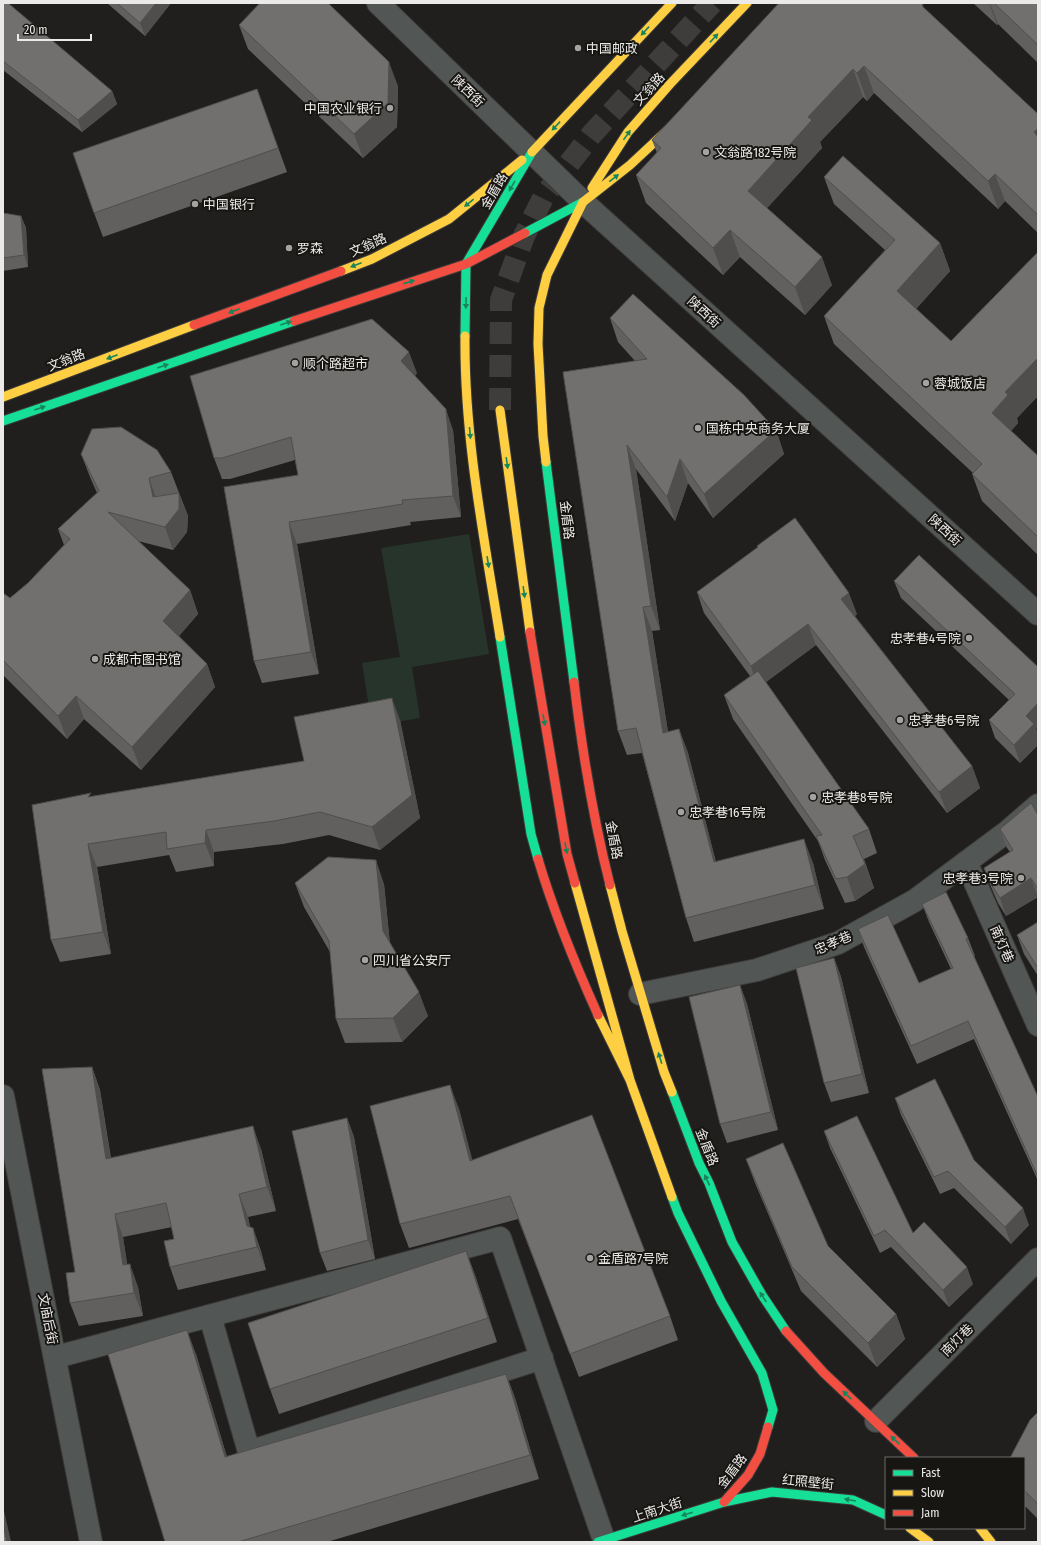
<svg xmlns="http://www.w3.org/2000/svg" width="1041" height="1545" viewBox="0 0 1041 1545" font-family="'Fira Sans Condensed','Noto Sans SC',sans-serif">
<rect width="100%" height="100%" fill="#201f1d"/>
<path fill="#26342b" d="M469 534 489 654 412 667 420 718 372 726 362 663 400 657 381 548Z"/>
<g fill="none" stroke-linecap="round" stroke-linejoin="round">
<path stroke="#3f3d3b" stroke-width="22" stroke-dasharray="22 11" stroke-linecap="butt" d="M500 410 501 300 524 236 544 196 592 134 712 3"/>
<defs>
<path id="street" d="M378 3 583 202 1038 614
M966 862 1038 1025
M640 994 757 970 838 943 914 901 1008 831 1038 805
M3 1096 91 1542
M210 1316 249 1452 542 1358
M56 1357 500 1238 604 1540
M876 1421 1038 1259"/>
<path id="fast" d="M525 233 583 202
M465 336 466 264 532 152
M3 421 294 321
M546 462 574 682
M500 637 531 834 538 859
M672 1092 699 1163 709 1183 732 1242 762 1295 786 1331
M672 1197 678 1213 721 1301 762 1373 773 1410 768 1427
M598 1542 724 1502 772 1492 853 1500 886 1515"/>
<path id="slow" d="M532 152 672 3
M592 188 628 132 670 84 747 3
M583 202 630 165 674 124
M341 271 372 259 449 219 522 160
M465 336C464 437 484 537 500 637
M3 397 194 325
M500 410 530 632
M546 462 543 436 538 344 539 308 547 275 583 202
M575 883 630 1080
M610 885 622 931 664 1072 672 1092
M598 1015 630 1080 672 1197
M910 1528 929 1542
M980 1528 991 1542"/>
<path id="jam" d="M294 321 466 264 525 233
M194 325 341 271
M530 632 567 854 575 883
M574 682C582 750 593 818 610 885
M538 859C554 913 575 964 598 1015
M786 1331 824 1373 914 1458
M724 1502 748 1475 760 1454 768 1427"/>
</defs>
<use href="#street" stroke="#3c3b3a" stroke-width="24"/>
<use href="#fast" stroke="#3c3b3a" stroke-width="11"/>
<use href="#slow" stroke="#3c3b3a" stroke-width="11"/>
<use href="#jam" stroke="#3c3b3a" stroke-width="11"/>
<use href="#street" stroke="#525655" stroke-width="22"/>
<use href="#fast" stroke="#16e098" stroke-width="9"/>
<use href="#slow" stroke="#ffcf43" stroke-width="9"/>
<use href="#jam" stroke="#f24e42" stroke-width="9"/>
</g>
<path fill="#61605f" d="M3 3 112 91 117 104 82 132 3 70Z
M107 3H171L145 36Z
M973 3H1038V63L998 24 997 25Z
M923 5 924 8 1038 114V233L1005 201 998 209 874 93 867 101 863 97 820 142 822 148 767 208 832 285 805 315 740 257 723 275 646 203 636 175 657 153 652 140Z
M239 25 398 86 397 127 363 158 248 49Z
M257 89 287 172 103 237 94 213Z
M824 177 940 243 950 271 916 309 951 341 1038 252V396L1017 418 1018 423 1011 431 1038 456V555L982 501 972 474 973 473 834 344 824 316 885 250 834 204Z
M3 213 21 216 26 228 28 267 3 271Z
M610 318 776 430 784 454 713 518 688 483 675 521 636 469 660 630 652 631 668 732 679 729 688 753 716 862 813 863 824 909 694 942 686 918 642 753 627 755 618 731 563 372 635 361 618 342Z
M417 373 415 376 453 430 461 517 410 522 411 525 297 544 319 674 262 683 254 661 298 475 295 460 230 479H222L214 458Z
M81 454 171 472 188 516 187 532 173 550 138 541 190 590 198 614 179 636 207 664 215 687 141 770 84 719 67 739 3 675V593L10 598 28 583 64 545 58 529 97 493 90 477Z
M894 581 1038 667 1036 729 1038 733V745L1020 763 995 738 989 720 1009 700 901 598Z
M697 592 857 614 855 616 972 766 980 788 947 813 816 645 766 682 869 829 877 853 864 859 874 888 855 901 845 903 825 860 818 841 733 719 724 695 750 676 704 613Z
M400 720 420 818 380 850 329 835 283 844 214 852V866L176 872 169 855 97 867 111 954 60 962 51 940 93 796 304 761Z
M1038 815V897L1006 916 998 903 991 887 984 868 1010 852 1007 848 1000 829Z
M295 883 384 884 390 944 428 1016 402 1042 345 1043 336 1019 330 952 304 907Z
M922 904 968 938 975 956H974L1038 1097V1181L974 1039 917 1064 864 947 858 929 919 983 951 969 929 922Z
M1038 922V976L1024 954 1017 935Z
M834 958 841 977 869 1093 831 1102 824 1083Z
M740 985 747 1004 778 1130 727 1143 720 1124Z
M92 1067 100 1090 111 1158 261 1149 276 1211 248 1217 250 1227 253 1228 261 1251 266 1270 178 1290 170 1267 174 1239 172 1227 123 1237 127 1264 138 1287 143 1316 79 1326 70 1303 75 1272Z
M895 1098 1029 1225 1011 1244 954 1188 940 1194 901 1115Z
M459 1109 472 1161 670 1316 678 1340 579 1377 518 1219 409 1248 400 1224Z
M347 1118 354 1137 375 1259 327 1271 320 1253Z
M824 1131 913 1233 973 1284 949 1307 891 1247 880 1253 830 1148Z
M746 1159 828 1246 896 1314 905 1339 877 1367 801 1291 755 1183Z
M466 1251 475 1275 497 1342 279 1414 270 1389Z
M196 1354 227 1457 506 1374 515 1398 539 1479 327 1542H165Z
M1038 1412V1519L1024 1505V1458Z"/>
<path fill="#4f4e4d" d="M156 3H171L145 36 140 23Z
M989 3H990L998 24 997 25Z
M389 62 398 86 397 127 363 158 354 134Z
M864 66 874 93 867 101 857 73Z
M853 69 863 97 820 142 822 148 758 218 748 191 808 117Z
M112 91 117 104 82 132 78 120Z
M1038 128V145L1034 132Z
M995 174 1005 201 998 209 988 181Z
M21 216 26 228 28 267 24 255Z
M730 230 740 257 723 275 713 248Z
M940 243 950 271 907 319 897 291Z
M822 257 832 285 805 315 795 287Z
M409 352 417 373 409 383 401 361Z
M1038 358V396L1017 418 1018 423 1002 440 992 413 1005 392Z
M446 409 453 430 461 517 453 496Z
M776 430 784 454 713 518 704 494Z
M627 445 636 469 660 630 651 606Z
M680 459 688 483 675 521 667 497Z
M149 478 157 501 153 497Z
M179 493 188 516 187 532 173 550 165 527Z
M289 522 297 544 319 674 311 652Z
M190 590 198 614 172 644 163 621Z
M849 593 857 614 849 620 841 599Z
M643 607 652 631 672 757 663 733Z
M808 624 816 645 758 688 751 666Z
M207 664 215 687 141 770 132 747Z
M76 696 84 719 67 739 58 716Z
M392 698 400 720 420 818 380 850 372 827Z
M1038 703V728L1036 729 1038 733V745L1020 763 1014 745 1026 716Z
M679 729 688 753 722 887 714 862Z
M972 766 980 788 947 813 939 792Z
M206 830 214 852V866L205 843Z
M804 839 813 863 824 909 815 885Z
M88 844 97 867 111 954 103 932Z
M376 860 384 884 391 955 383 931Z
M865 864 874 888 855 901 847 877Z
M1031 878 1038 897 1006 916 1000 898Z
M834 958 841 977 869 1093 862 1074Z
M740 985 747 1004 778 1130 771 1112Z
M419 992 428 1016 402 1042 393 1018Z
M92 1067 100 1090 114 1182 106 1159Z
M450 1085 459 1109 479 1185 470 1161Z
M347 1118 354 1137 375 1259 368 1240Z
M253 1126 261 1149 276 1211 267 1187Z
M239 1194 248 1217 255 1249 247 1226Z
M1023 1208 1029 1225 1011 1244 1005 1227Z
M115 1214 123 1237 131 1288 123 1265Z
M253 1228 261 1251 266 1270 257 1247Z
M466 1251 475 1275 497 1342 488 1318Z
M130 1264 138 1287 143 1316 134 1293Z
M967 1267 973 1284 949 1307 943 1290Z
M896 1314 905 1339 877 1367 868 1343Z
M187 1330 196 1354 234 1481 225 1457Z
M506 1374 515 1398 539 1479 530 1455Z
M3 1506 11 1542H7L3 1525Z"/>
<path fill="#71706e" stroke="#4f4e4d" d="M3 3H8L112 91 78 120 3 61Z
M117 3H156L140 23Z
M260 3H328L389 62 388 103 354 134 239 25Z
M779 3H921L923 5 922 6 1038 114V128L1034 132 1038 137V215L995 174 988 181 864 66 857 73 853 69 808 117 812 120 748 191 822 257 795 287 730 230 713 248 636 175 661 148 652 140Z
M994 3H1038V45Z
M257 89 278 148 94 213 73 153Z
M843 156 940 243 897 291 951 341 1038 252V358L1005 392 1008 395 992 413 1038 456V537L972 474 982 464 824 316 895 240 824 177Z
M3 213 21 216 24 255 3 258Z
M633 294 744 395 776 430 704 494 680 459 667 497 627 445 651 606 643 607 663 733 679 729 714 862 804 839 815 885 686 918 636 728 618 731 563 372 647 359 610 318Z
M372 319 409 352 401 361 446 409 453 496 402 500 403 504 289 522 311 652 254 661 224 487 298 475 291 437 222 458H214L190 376Z
M121 427 157 450 171 472 149 478 153 497 179 493V509L165 527 108 512 190 590 163 621 207 664 132 747 76 696 58 716 3 660V593L10 598 28 583 70 539 58 529 99 491 81 454 92 429Z
M795 518 849 593 841 599 972 766 939 792 808 624 751 666 697 592 758 547 757 546Z
M919 555 1038 667V703L1026 716 1034 724 1014 745 989 720 1015 694 894 581Z
M758 671 869 829 853 836 865 864 847 877 836 879 816 836 822 835 724 695Z
M392 698 412 795 372 827 320 812 274 821 206 830 205 843 167 849 166 832 88 844 103 932 51 940 32 805 91 793 88 797 304 761 294 717Z
M1031 803 1038 815V889L1031 878 1000 898 991 884 984 868 1013 850 1000 829Z
M328 857 376 860 383 931 419 992 393 1018 336 1019 329 941 295 883Z
M946 892 968 938 966 939 1038 1097V1177L968 1021 911 1046 858 929 888 915 919 983 953 968 922 904Z
M1038 922V968L1017 935Z
M834 958 862 1074 824 1083 796 968Z
M740 985 771 1112 720 1124 689 997Z
M92 1067 106 1159 253 1126 267 1187 239 1194 247 1226 253 1228 257 1247 170 1267 164 1241 174 1239 166 1203 115 1214 123 1265 130 1264 134 1293 70 1303 66 1273 75 1272 42 1069Z
M935 1079 974 1160 1023 1208 1005 1227 948 1171 934 1177 895 1098Z
M450 1085 470 1161 592 1115 670 1316 570 1354 510 1196 400 1224 370 1106Z
M857 1116 913 1233 924 1222 967 1267 943 1290 885 1230 874 1236 824 1131Z
M347 1118 368 1240 320 1253 292 1131Z
M783 1143 828 1246 896 1314 868 1343 792 1267 746 1159Z
M466 1251 488 1318 270 1389 248 1323Z
M187 1330 225 1457 506 1374 530 1455 238 1542H165L108 1354Z
M1038 1412V1504L1024 1490V1458H1010L1030 1420Z
M3 1525 7 1542H3Z"/>
<defs><path id="oneway-solid" d="M-6-.8H1V-3.2L6.5 0L1 3.2V.8H-6Z"/></defs>
<g fill="#16855c">
<use href="#oneway-solid" transform="translate(645 31) rotate(133)"/>
<use href="#oneway-solid" transform="translate(714 38) rotate(-47)"/>
<use href="#oneway-solid" transform="translate(556 126) rotate(133)"/>
<use href="#oneway-solid" transform="translate(627 135) rotate(-54)"/>
<use href="#oneway-solid" transform="translate(614 178) rotate(-38)"/>
<use href="#oneway-solid" transform="translate(512 186) rotate(120)"/>
<use href="#oneway-solid" transform="translate(469 203) rotate(141)"/>
<use href="#oneway-solid" transform="translate(356 265) rotate(159)"/>
<use href="#oneway-solid" transform="translate(409 282) rotate(-18)"/>
<use href="#oneway-solid" transform="translate(466 303) rotate(91)"/>
<use href="#oneway-solid" transform="translate(234 311) rotate(159)"/>
<use href="#oneway-solid" transform="translate(286 323) rotate(-19)"/>
<use href="#oneway-solid" transform="translate(112 357) rotate(159)"/>
<use href="#oneway-solid" transform="translate(163 366) rotate(-19)"/>
<use href="#oneway-solid" transform="translate(40 408) rotate(-19)"/>
<use href="#oneway-solid" transform="translate(470 433) rotate(85)"/>
<use href="#oneway-solid" transform="translate(507 463) rotate(82)"/>
<use href="#oneway-solid" transform="translate(488 562) rotate(81)"/>
<use href="#oneway-solid" transform="translate(524 592) rotate(82)"/>
<use href="#oneway-solid" transform="translate(544 720) rotate(80)"/>
<use href="#oneway-solid" transform="translate(566 848) rotate(80)"/>
<use href="#oneway-solid" transform="translate(660 1058) rotate(-107)"/>
<use href="#oneway-solid" transform="translate(707 1180) rotate(-115)"/>
<use href="#oneway-solid" transform="translate(763 1297) rotate(-123)"/>
<use href="#oneway-solid" transform="translate(847 1395) rotate(-137)"/>
<use href="#oneway-solid" transform="translate(895 1440) rotate(-136)"/>
<use href="#oneway-solid" transform="translate(850 1500) rotate(-170)"/>
<use href="#oneway-solid" transform="translate(687 1514) rotate(162)"/>
</g>
<g fill="#a5a3a1" stroke="#171613" stroke-width="1.5">
<circle cx="578" cy="48" r="4"/>
<circle cx="390" cy="108" r="4"/>
<circle cx="706" cy="152" r="4"/>
<circle cx="195" cy="204" r="4"/>
<circle cx="289" cy="248" r="4"/>
<circle cx="295" cy="363" r="4"/>
<circle cx="926" cy="383" r="4"/>
<circle cx="698" cy="428" r="4"/>
<circle cx="969" cy="638" r="4"/>
<circle cx="95" cy="659" r="4"/>
<circle cx="900" cy="720" r="4"/>
<circle cx="813" cy="797" r="4"/>
<circle cx="681" cy="812" r="4"/>
<circle cx="1021" cy="878" r="4"/>
<circle cx="365" cy="960" r="4"/>
<circle cx="590" cy="1258" r="4"/>
</g>
<g text-anchor="middle" dominant-baseline="central" stroke-width="4" stroke-linejoin="round" paint-order="stroke">
<g font-size="13" fill="#eceae8" stroke="#171613" text-anchor="start">
<text x="586" y="48">中国邮政</text>
<text x="382" y="108" text-anchor="end">中国农业银行</text>
<text x="714" y="152">文翁路182号院</text>
<text x="203" y="204">中国银行</text>
<text x="297" y="248">罗森</text>
<text x="303" y="363">顺个路超市</text>
<text x="934" y="383">蓉城饭店</text>
<text x="706" y="428">国栋中央商务大厦</text>
<text x="961" y="638" text-anchor="end">忠孝巷4号院</text>
<text x="103" y="659">成都市图书馆</text>
<text x="908" y="720">忠孝巷6号院</text>
<text x="821" y="797">忠孝巷8号院</text>
<text x="689" y="812">忠孝巷16号院</text>
<text x="1013" y="878" text-anchor="end">忠孝巷3号院</text>
<text x="373" y="960">四川省公安厅</text>
<text x="598" y="1258">金盾路7号院</text>
</g>
<g font-size="13" fill="#eceae8" stroke="#171613">
<text transform="translate(649 89) rotate(-48)">文翁路</text>
<text transform="translate(468 91) rotate(44)">陕西街</text>
<text transform="translate(494 191) rotate(-60)">金盾路</text>
<text transform="translate(368 245) rotate(-24)">文翁路</text>
<text transform="translate(704 312) rotate(42)">陕西街</text>
<text transform="translate(66 360) rotate(-21)">文翁路</text>
<text transform="translate(567 520) rotate(83)">金盾路</text>
<text transform="translate(945 530) rotate(42)">陕西街</text>
<text transform="translate(614 840) rotate(79)">金盾路</text>
<text transform="translate(833 943) rotate(-23)">忠孝巷</text>
<text transform="translate(1002 944) rotate(66)">南灯巷</text>
<text transform="translate(707 1147) rotate(68)">金盾路</text>
<text transform="translate(48 1319) rotate(79)">文庙后街</text>
<text transform="translate(957 1340) rotate(-45)">南灯巷</text>
<text transform="translate(732 1471) rotate(-53)">金盾路</text>
<text transform="translate(808 1482) rotate(6)">红照壁街</text>
<text transform="translate(657 1510) rotate(-18)">上南大街</text>
</g>
</g>
<rect width="1041" height="1545" fill="none" stroke="#eceae8" stroke-width="8"/>
<rect x="885" y="1457" width="140" height="72" fill="#171613" stroke="#6c6b68"/>
<rect x="893" y="1470" width="20" height="6" fill="#16e098" stroke="#6c6b68"/>
<text x="921" y="1477" font-size="12" fill="#eceae8">Fast</text>
<rect x="893" y="1490" width="20" height="6" fill="#ffcf43" stroke="#6c6b68"/>
<text x="921" y="1497" font-size="12" fill="#eceae8">Slow</text>
<rect x="893" y="1510" width="20" height="6" fill="#f24e42" stroke="#6c6b68"/>
<text x="921" y="1517" font-size="12" fill="#eceae8">Jam</text>
<path d="M18 34v6h73v-6" fill="none" stroke="#eceae8" stroke-width="2"/>
<text x="24" y="34" font-size="12" fill="#eceae8" stroke="#171613" stroke-width="3" paint-order="stroke">20 m</text>
</svg>
